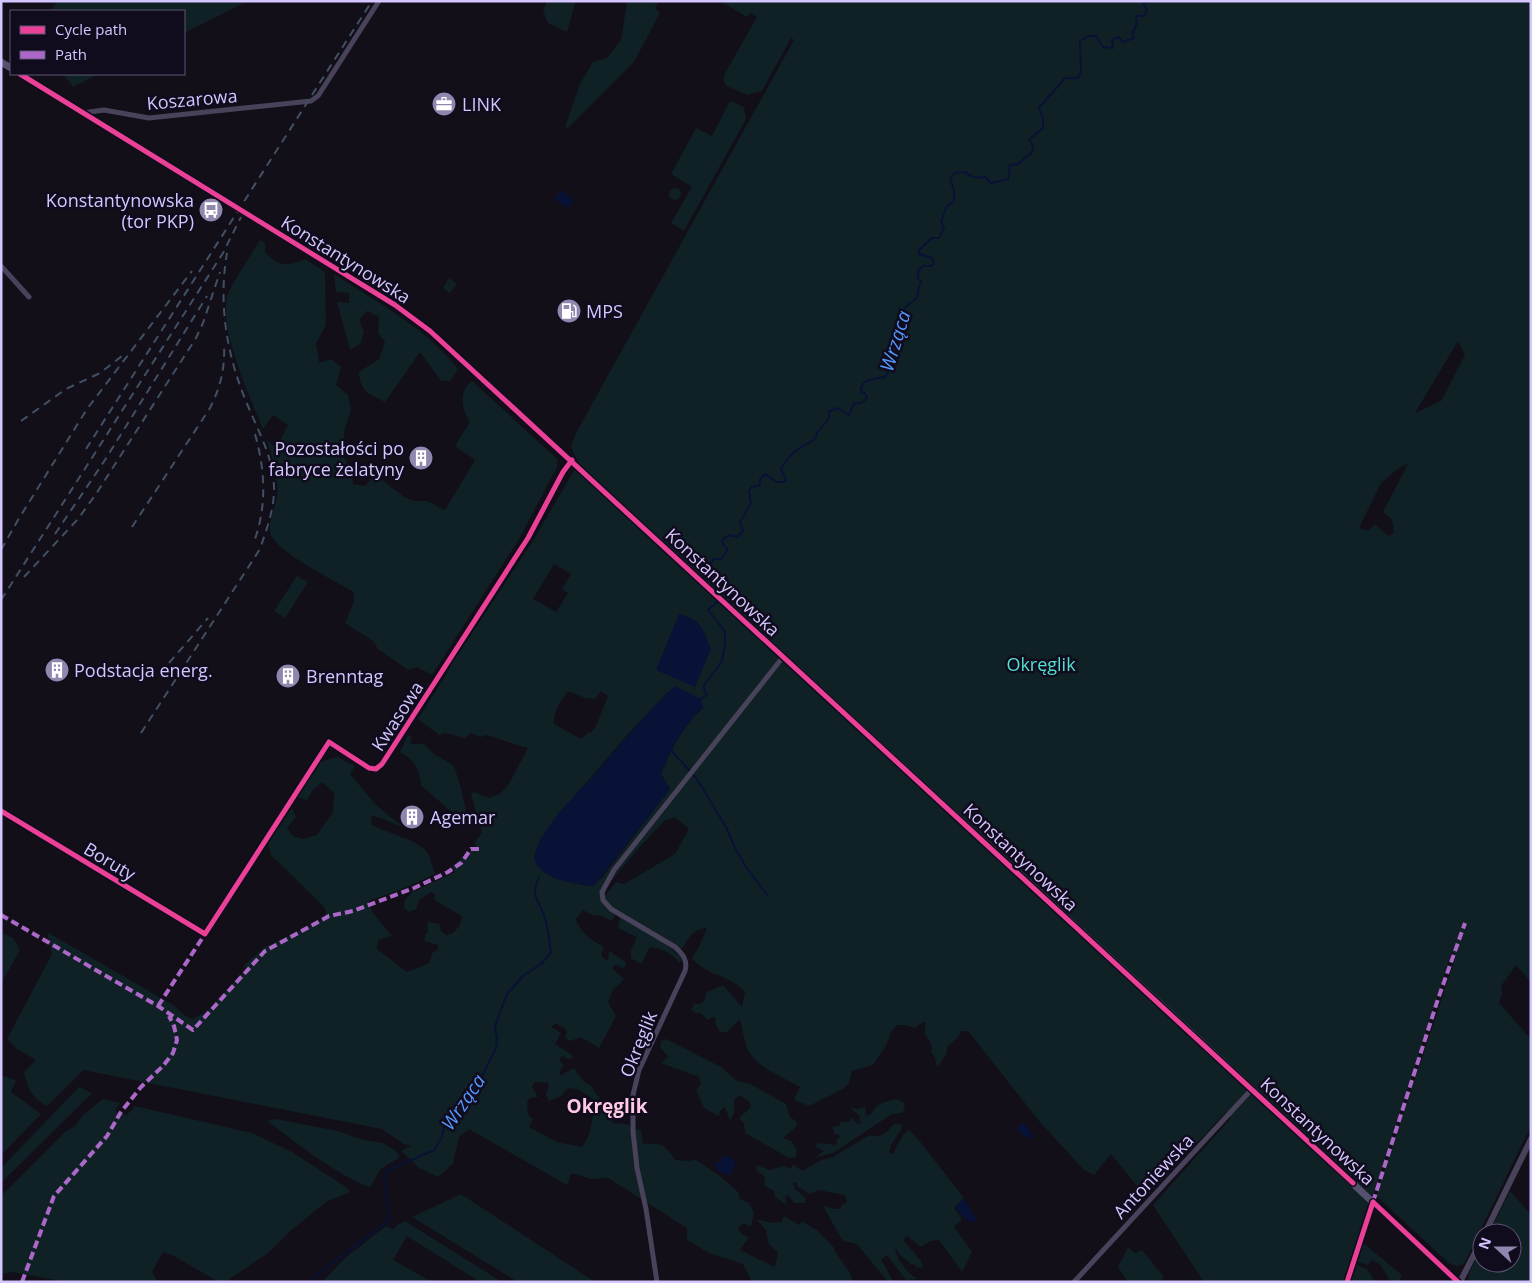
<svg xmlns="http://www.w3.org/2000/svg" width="1532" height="1283" viewBox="0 0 1532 1283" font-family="'Open Sans',sans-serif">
<rect width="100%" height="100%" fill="#120f19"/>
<path fill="#0f2125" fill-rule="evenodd" d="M60 1H248L184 33V11H51L55 4Z
M547 1H576L567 32 548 23 543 11Z
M627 1H659L655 8 660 13 634 62 568 128 565 127 580 84 593 62 607 58 621 40Z
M720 1H1531V982L1516 965 1501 986 1502 993 1499 1003 1531 1039V1126L1464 1264 1457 1266 1450 1264 1376 1196 1456 956 1452 951 1345 1282H1204L1153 1205 1231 1118 1226 1112 1146 1197 1111 1154 1094 1175 1084 1170 1039 1121 968 1031H961L958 1037 947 1047V1053L937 1068 935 1057 931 1052 932 1045C927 1037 922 1034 926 1023L924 1021 915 1028 905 1025H897L892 1030 886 1046 873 1065 852 1071 849 1083 843 1089 809 1106 794 1100 800 1087C783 1077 757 1068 748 1050 745 1045 742 1027 740 1019L727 1032H720L715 1024 716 1019 713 1017 708 1020 700 1013H696L691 1010 694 1004H700L704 1001 707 992 723 985 742 1007 745 992C731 975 704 975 692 958L699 947 707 928C695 928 688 937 683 948H681L618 910 612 921 599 915 594 916 583 910 576 919C580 933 591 940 604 947L601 955 604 959 608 960 609 951 626 962 625 967 622 968 617 965 613 966V969L624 979 613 990 608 1002 616 1016 599 1048 581 1037 570 1041 565 1038 567 1030 555 1023 552 1027 561 1033 555 1044 573 1056 570 1060 562 1056 559 1061 564 1064 559 1074 561 1075 574 1068 583 1081 593 1087 594 1091 600 1098 597 1101 610 1110 613 1123 627 1124 641 1131 643 1144C661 1143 665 1144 675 1160L690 1161 694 1159 719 1175 738 1192 740 1199 749 1203 754 1213 751 1227 743 1223 738 1229 742 1234 749 1237 740 1250 775 1267 778 1252 769 1245 766 1230 756 1219 772 1223 781 1222 784 1216 799 1225 802 1221 818 1231 834 1248V1250L849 1271 853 1282H752L743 1264 709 1253 687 1240V1228L608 1178 590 1179 576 1174H571L567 1185 469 1129 459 1137 453 1164 438 1177 419 1168 401 1151 411 1146 404 1144 382 1129 83 1070 47 1106C31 1097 28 1089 24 1072L36 1060 17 1049 7 1039 52 954 47 932 173 1005 187 1017 193 1019 208 1010 247 968 243 966 265 947 326 918V910L323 906 271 855 268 844 292 808 296 817 287 828 293 836 303 839 317 835 333 812 334 793 322 782 313 790 307 800 297 797 320 762 337 757 355 766 350 774 376 805 403 827 372 815 371 824C385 833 419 840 427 852 431 857 432 867 435 874L407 887 369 901 372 912 392 936 378 940 377 949 407 972 429 963 433 952 438 949V945L425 941V935L428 932 427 922 440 924 441 931 446 935 453 933 460 925 462 916 434 900 435 894 431 892 420 899 416 909 409 912 404 908 405 900 412 892 455 872 452 866 476 846 475 842 482 833 471 794 474 792 489 798 501 793 510 782 528 748C513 745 500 738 485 735L481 737 471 733 465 738 445 733 439 735 418 719 444 678 451 665 534 539 579 462 573 453 571 445 576 433 794 40 791 38 762 91 747 95 727 86 724 82V75L757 17 750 13 747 17ZM1458 341 1465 355 1441 401 1415 413ZM1408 464 1383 512 1392 520 1394 533 1388 536 1375 524 1368 531 1359 528 1381 483 1399 468ZM554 564 571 574 562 589 568 593 556 612 533 599ZM568 691 585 698 595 699 601 691 608 696 596 726 591 733 589 732 581 739 554 724C553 711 561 700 568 691ZM668 692 703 708C683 726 671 749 661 774L670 789 601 879 586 886 554 878 535 856 539 842 551 824 629 733ZM675 817 689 829 675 854 624 884 616 882 605 896 607 886 638 849 664 821ZM535 1082 549 1083 546 1095 549 1101 561 1096 568 1088 577 1089 596 1101 589 1135 582 1147 557 1142 529 1127 533 1119 528 1115 527 1103 530 1098 538 1097 532 1087Z
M62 74H99L73 87 65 76Z
M730 101 744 107 746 119 684 231 671 223 692 187 671 174 696 128 712 136Z
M669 194a6 6 0 1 1 12 0a6 6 0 1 1-12 0Z
M260 240 265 243V252C280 267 287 267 305 259L325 272 326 325 316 343 319 363 331 359 341 367 336 385 348 395 351 410 344 432V457L352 471 353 484 365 486 375 475 403 496 414 501H427L445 510 475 460 455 446 470 422C462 410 458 391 472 381L557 459V467L519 539 432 675 417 667 408 670 378 649 373 641 345 623 354 602V592C336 581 273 551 270 532 268 523 275 507 277 498 279 478 272 459 267 440L276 448 288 425 273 415 263 429C249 394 220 334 227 297 230 286 253 252 260 240Z
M334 274C376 302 427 328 458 369L450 381H441L420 352 385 402C369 394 360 392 359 372L379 359 385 342 378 333 379 317 367 311 359 320 364 332 360 344 350 350 337 302 349 303V293L336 292Z
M449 278 457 284 450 293 443 288Z
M297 576 308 582 285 618 274 611Z
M408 735 412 737 410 744H424L434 754 454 766 461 788 468 821 459 813 456 816 421 785C420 769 414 760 400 752Z
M620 917C633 925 679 949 682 960L679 963C671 952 662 949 650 947L641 964 631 958V950L637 937 618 928Z
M1 932 13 938 20 950 1 984Z
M666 1039 721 1067 737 1081 748 1083 774 1097 786 1104 790 1117 797 1122 796 1127 783 1138 791 1141 797 1150 796 1157 789 1158 745 1133 744 1124 739 1118 751 1107 750 1102 739 1095 734 1100V1113L730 1121 725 1107 720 1111 719 1116 704 1108 696 1090 701 1084 699 1077 661 1063 668 1057 660 1047 661 1041Z
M1 1075 16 1080 11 1092 41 1114 1 1155Z
M79 1087 92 1093 1 1183V1168Z
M103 1099 120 1103 115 1111 127 1115 135 1106 252 1133 292 1152 346 1187 350 1192 326 1202 288 1233 268 1253 225 1282H219L172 1255 163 1252 152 1272 158 1282H67L12 1272 1 1274V1196L65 1132 76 1125 83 1115Z
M897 1099 904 1103 905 1108 902 1113 892 1114 833 1153 814 1158 824 1151 814 1146 819 1143 836 1145 837 1139 840 1137V1135L835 1134 832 1127 839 1126 840 1122H849L852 1117 857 1124 861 1123 859 1115 850 1108 858 1109 865 1107 866 1116 871 1114C877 1103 885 1101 897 1099Z
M276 1119 338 1131 360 1139 383 1143 396 1151 400 1157 381 1169 370 1187C337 1176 296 1142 267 1121Z
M894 1124H899L903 1126 891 1145 889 1153 893 1154 903 1135 909 1130 918 1139 964 1198 954 1208 962 1219 954 1227 972 1252 962 1272 939 1240 930 1241 921 1247 907 1236 903 1240 921 1261 923 1267 917 1268 914 1264H911L899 1254 898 1251 895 1248C896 1258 907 1273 917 1279L906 1280 887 1255 881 1260C887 1267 888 1275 894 1282H888L857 1244 843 1241 825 1210 824 1205 834 1209H840L842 1205 847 1202 845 1195 818 1190 810 1194 798 1187 796 1182 793 1183 795 1189 806 1198 805 1203H794L788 1195 785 1196 787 1205 775 1197 774 1191 764 1185 765 1177 756 1170 757 1165 769 1170 784 1166 791 1169 793 1164 802 1171 821 1160 833 1157 870 1135C884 1138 885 1133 894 1124Z
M1510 1191 1531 1215V1282H1468L1469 1273 1482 1247V1263H1512V1233H1489Z
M461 1194 595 1282H518L412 1217Z
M405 1221 502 1282H480L407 1236 393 1260 432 1282H322L345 1258 386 1226 394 1229 397 1225Z
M1363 1243 1402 1275 1400 1279 1403 1282H1391L1380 1264 1372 1260 1367 1265 1356 1261Z
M1128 1247 1135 1253 1142 1250 1164 1277 1160 1282H1128L1118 1267Z
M1356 1264 1368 1270 1375 1282H1351Z"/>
<path fill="#081236" d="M561 190 574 200 567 208 555 199Z
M679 614C703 621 702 628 711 649L695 687 656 670Z
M675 686 701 699 703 708C683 726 670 749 661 774L670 789 594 886C578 885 539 879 535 860 533 850 544 833 550 825 562 807 580 791 595 774 621 744 646 713 675 686Z
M1024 1123 1034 1137 1031 1138 1024 1136 1017 1129 1020 1125Z
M722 1156H727L734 1160 735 1166 729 1175 718 1171 715 1166V1163L721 1162Z
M963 1198 976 1218V1221L971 1222 964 1218 956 1208Z"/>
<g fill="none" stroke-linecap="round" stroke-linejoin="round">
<path stroke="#081236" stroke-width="2" d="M723 594 720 579 708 571C706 565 712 563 714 559H721L727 551V548L723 545 722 540C728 535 730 534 737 537L743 531 740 522C745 516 745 510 751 504L749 490 752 487 760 485V479L765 474 777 482H784L786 480 781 469C793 449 796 451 815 439L817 433 829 418V411L838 408 849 415 854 403C861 404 864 403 867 397L864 393 861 392C860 379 874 379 885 377 891 369 890 363 891 353 892 346 898 342 893 334L901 329C907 308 897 312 917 298L919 286 922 282 918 279V271L923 266H931L934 264 932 258 919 254V250L932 238H939L944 228 941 221 947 206 954 201V190L950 179 954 173 966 172C971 178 977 178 985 177L991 183 1008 179 1010 165 1018 164 1032 152 1033 146 1029 140 1043 128V118L1039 108 1065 78H1078L1081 72 1080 41 1089 36H1096L1103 47 1113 48 1112 40 1118 37 1123 42 1134 38 1132 33 1137 24 1136 16H1144L1147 9 1143 4 1151 1
M701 699 707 695 704 689V685L718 667 722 660 725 645V632L708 610 717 602
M670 749 697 779 726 827 734 846 746 867 768 896
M308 1282 387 1222 389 1216 384 1177 387 1171 434 1150 441 1139 444 1128 450 1119 461 1111C461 1098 463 1091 476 1088L496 1048 497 1039 495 1026 507 994 523 976 541 964 551 952C549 940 548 926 544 915 538 898 530 898 539 877"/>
<path stroke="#48435a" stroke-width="5" d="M83 113 104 110 149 118 311 101 318 96 379 1
M1 266 29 297
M657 1282 646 1209 637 1168 633 1131V1095L639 1070 685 971C688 961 683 954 675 947L611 909 603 900 602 892 614 870 783 657
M1074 1282 1252 1089
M1347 1282 1373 1202"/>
<path stroke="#48435a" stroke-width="6" d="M1 811 205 934 329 742 369 768 376 769 382 764 528 538 563 472 572 460
M1485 1233 1531 1139
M1460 1282 1482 1239"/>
<path stroke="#55506d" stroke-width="7" d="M1 62 11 68
M20 74 395 305 430 331 1208 1048 1458 1282"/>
<path stroke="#415064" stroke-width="2" stroke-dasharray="8 6" stroke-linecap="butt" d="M21 421 66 389 100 373 122 356
M255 434C265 470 267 504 255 539
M86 449 372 1
M132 527 210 408C221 386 225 368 224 344
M55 534 105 460 207 296
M1 550 18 520 87 409 192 271
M24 577 78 519 96 494 196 338 203 323 220 272
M1 600 223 253 241 217
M169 663 208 618
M141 733 260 549C266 531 273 513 274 493 275 461 260 435 248 406 227 357 218 305 227 253"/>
<path stroke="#ac68c9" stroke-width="4" stroke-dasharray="8 4" stroke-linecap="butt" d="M1 915 158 1006 193 1030 265 951 329 916 353 911 414 888 448 872 461 863 471 849H479
M158 1006 205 934
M1373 1202 1438 999 1465 923
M22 1282 54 1196 107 1136 121 1112 141 1087 163 1066 173 1053 177 1040 174 1026 169 1016"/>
<defs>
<path id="cycleway" d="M20 74 395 305 430 331 1353 1183
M1 811 205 934 329 742 369 768 376 769 382 764 528 538 563 472 572 460
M1373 1202 1458 1282
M1347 1282 1373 1202"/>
</defs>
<use href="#cycleway" stroke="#100b1d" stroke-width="8"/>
<use href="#cycleway" stroke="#ea4096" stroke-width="5"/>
</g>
<defs>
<symbol id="office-disc" viewBox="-11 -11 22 22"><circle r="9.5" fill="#9186ae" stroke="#100b1d"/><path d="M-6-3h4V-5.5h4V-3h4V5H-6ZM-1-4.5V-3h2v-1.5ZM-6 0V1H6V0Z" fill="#fff"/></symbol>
<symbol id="bus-disc" viewBox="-11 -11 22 22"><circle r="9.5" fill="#9186ae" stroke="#100b1d"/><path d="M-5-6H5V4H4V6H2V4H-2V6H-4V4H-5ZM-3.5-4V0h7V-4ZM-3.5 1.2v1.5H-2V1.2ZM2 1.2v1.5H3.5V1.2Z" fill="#fff"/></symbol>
<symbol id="fuel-disc" viewBox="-11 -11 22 22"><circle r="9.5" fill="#9186ae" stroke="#100b1d"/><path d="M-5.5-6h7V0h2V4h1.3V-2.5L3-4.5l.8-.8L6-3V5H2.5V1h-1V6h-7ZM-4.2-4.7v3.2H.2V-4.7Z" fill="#fff"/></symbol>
<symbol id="building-disc" viewBox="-11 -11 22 22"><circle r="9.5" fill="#9186ae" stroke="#100b1d"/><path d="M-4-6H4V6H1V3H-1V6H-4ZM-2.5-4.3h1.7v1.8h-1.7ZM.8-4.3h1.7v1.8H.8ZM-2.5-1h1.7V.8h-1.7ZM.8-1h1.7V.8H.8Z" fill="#fff"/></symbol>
</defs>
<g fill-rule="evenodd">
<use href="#office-disc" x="430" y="90" width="28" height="28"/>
<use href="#bus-disc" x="197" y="196" width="28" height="28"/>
<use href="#fuel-disc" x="555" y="297" width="28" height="28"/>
<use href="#building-disc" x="407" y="444" width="28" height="28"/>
<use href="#building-disc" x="43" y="656" width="28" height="28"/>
<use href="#building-disc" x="274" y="662" width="28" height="28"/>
<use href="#building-disc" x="398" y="803" width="28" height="28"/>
</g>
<g text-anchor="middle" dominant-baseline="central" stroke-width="5" stroke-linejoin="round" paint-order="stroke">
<g font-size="18" fill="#d5c6ff" stroke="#100b1d">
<text transform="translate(192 99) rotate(-5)">Koszarowa</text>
<text transform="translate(346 259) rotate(32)">Konstantynowska</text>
<text transform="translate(723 582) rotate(43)">Konstantynowska</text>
<text transform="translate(397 716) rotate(-57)">Kwasowa</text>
<text transform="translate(1021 857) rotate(43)">Konstantynowska</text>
<text transform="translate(110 861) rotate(31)">Boruty</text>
<text transform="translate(638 1044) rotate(-68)">Okręglik</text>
<text transform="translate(1318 1131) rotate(43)">Konstantynowska</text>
<text transform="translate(1153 1176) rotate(-47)">Antoniewska</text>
</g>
<g font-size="18" fill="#d5c6ff" stroke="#100b1d" text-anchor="start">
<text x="462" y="104">LINK</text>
<text x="194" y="200" text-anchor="end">Konstantynowska<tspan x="194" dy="21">(tor PKP)</tspan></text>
<text x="586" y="311">MPS</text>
<text x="404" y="448" text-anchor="end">Pozostałości po<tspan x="404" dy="21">fabryce żelatyny</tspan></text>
<text x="74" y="670">Podstacja energ.</text>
<text x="306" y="676">Brenntag</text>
<text x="430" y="817">Agemar</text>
</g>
<g font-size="18" fill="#51e0d1" stroke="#100b1d">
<text x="1041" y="664">Okręglik</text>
</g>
<g font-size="19" font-style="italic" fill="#5498ff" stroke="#100b1d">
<text transform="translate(895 341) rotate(-73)">Wrząca</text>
<text transform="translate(463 1102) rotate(-56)">Wrząca</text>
</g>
<g font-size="19" font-weight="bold" fill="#ffc8e3" stroke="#100b1d">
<text x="607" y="1106">Okręglik</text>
</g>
</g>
<rect width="1532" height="1283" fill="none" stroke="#d5c6ff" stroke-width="5"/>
<rect x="10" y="10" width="175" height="65" fill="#100b1d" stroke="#5f5677"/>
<rect x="20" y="26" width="25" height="8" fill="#ea4096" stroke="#5f5677"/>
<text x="55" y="35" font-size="15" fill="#d5c6ff">Cycle path</text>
<rect x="20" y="51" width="25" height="8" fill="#ac68c9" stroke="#5f5677"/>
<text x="55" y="60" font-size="15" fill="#d5c6ff">Path</text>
<g transform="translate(1497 1248) rotate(291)"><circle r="24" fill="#100b1d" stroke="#5f5677"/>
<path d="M0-4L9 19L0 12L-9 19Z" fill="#9186ae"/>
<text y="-8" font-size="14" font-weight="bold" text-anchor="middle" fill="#d5c6ff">N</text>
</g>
</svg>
